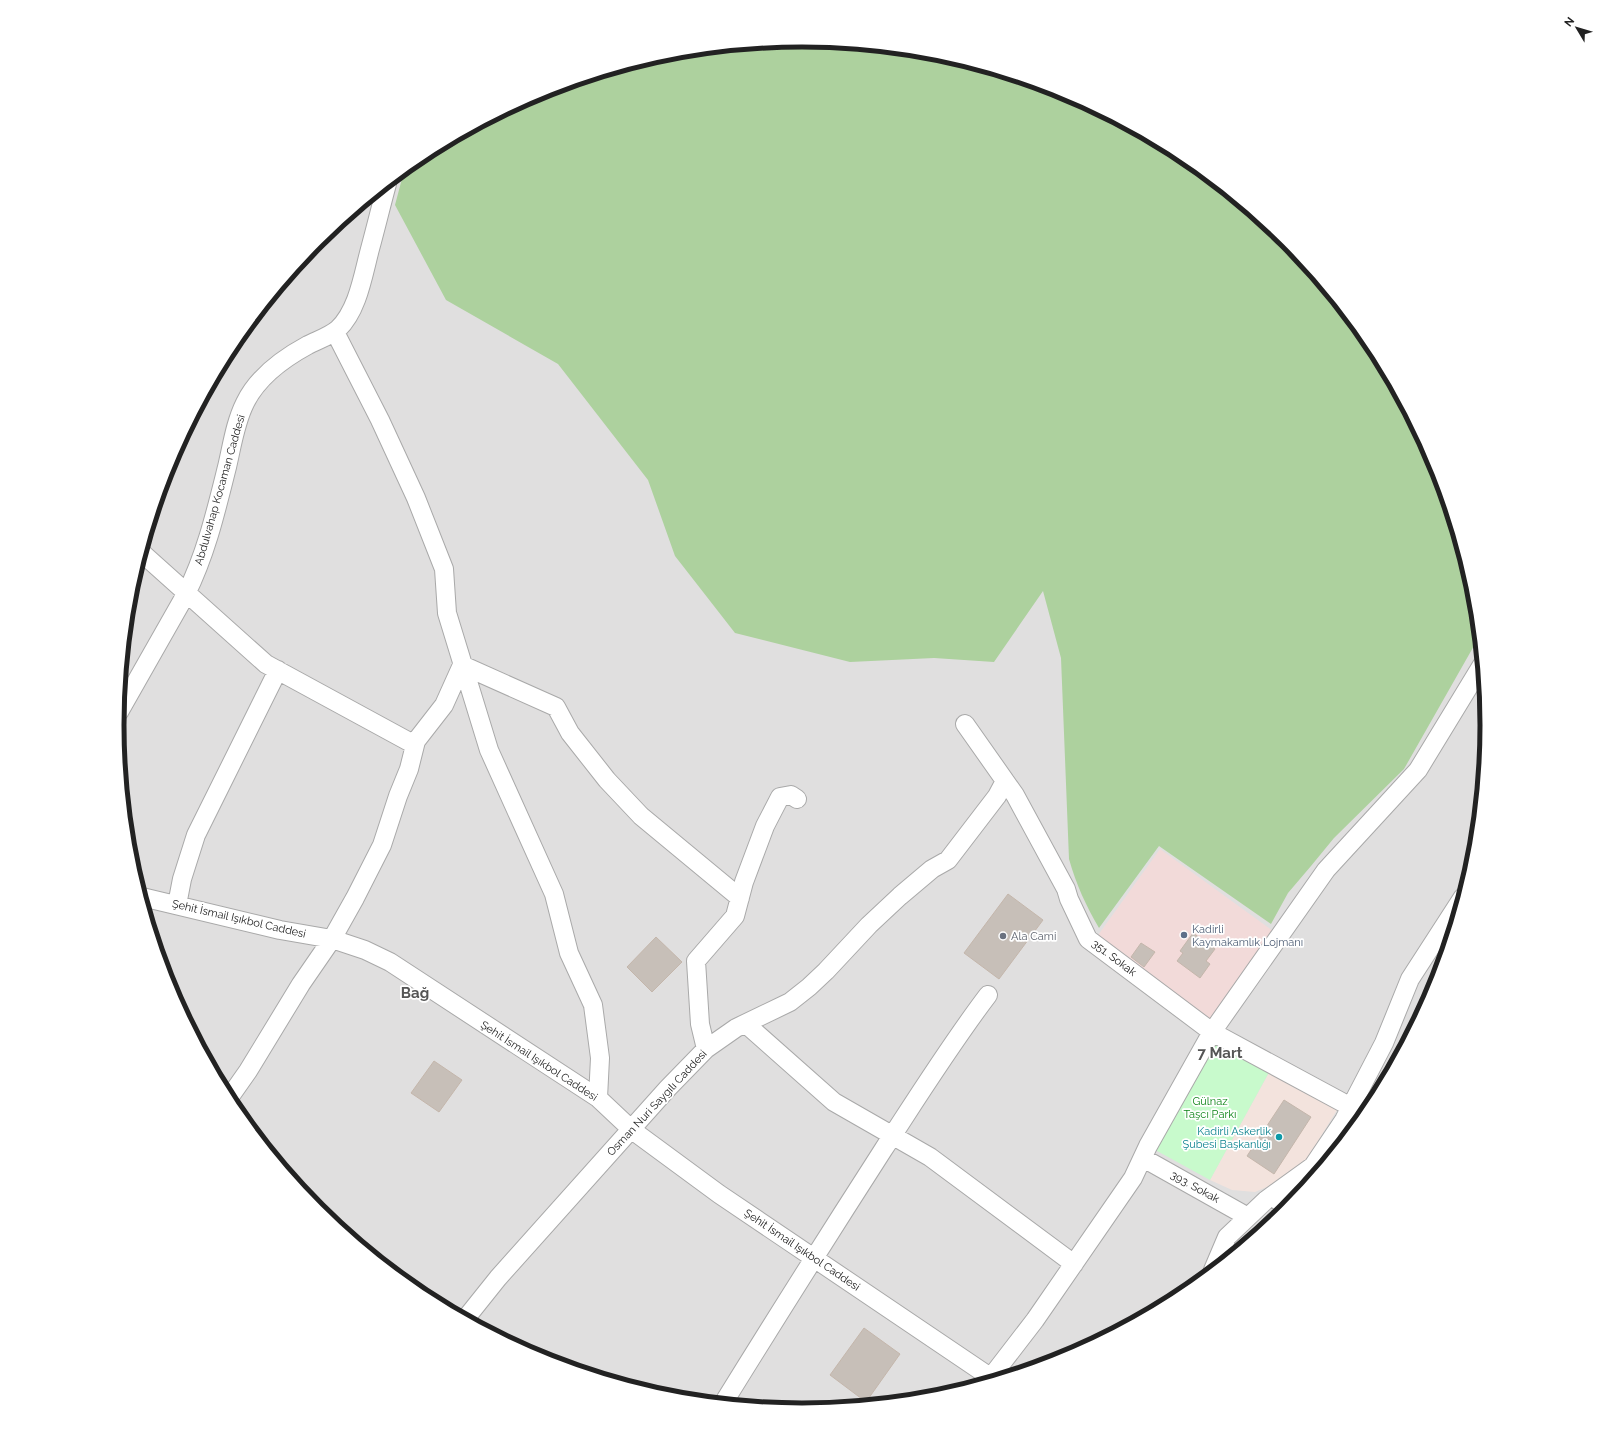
<svg xmlns="http://www.w3.org/2000/svg" width="1605" height="1450" viewBox="0 0 1605 1450" font-family="Raleway,sans-serif">
<rect width="100%" height="100%" fill="#f2efe9"/>
<path fill="#e0dfdf" d="M119 725a683 683 0 1 1 1366 0a683 683 0 1 1-1366 0Z"/>
<path fill="#f2dad9" d="M1160 849 1273 931 1210 1020 1096 938Z"/>
<path fill="#f3e3dd" d="M1271 1069 1337 1110 1305 1162 1283 1180 1255 1192 1232 1190 1210 1180Z"/>
<path fill="#add19e" d="M803 40 936 53 1065 92 1183 156 1287 241 1372 345 1435 463 1474 592 1479 637 1404 769 1334 838 1311 866 1288 893 1271 924 1159 846 1099 928C1086 906 1076 884 1069 859L1061 658 1043 591 994 662 934 658 850 662 735 633 675 556 648 480 558 364 446 300 395 205 404 171 422 155 541 92 669 53Z"/>
<path fill="#c8facc" d="M1212 1032 1273 1065 1210 1180 1148 1146Z"/>
<path fill="#c7bfb8" stroke="#c4b6ab" d="M1008 894 1043 920 999 979 964 953Z
M1193 933 1215 949 1206 961 1210 964 1200 978 1177 961 1183 953 1180 951Z
M656 937 682 962 652 992 627 967Z
M1141 943 1155 952 1144 967 1131 957Z
M434 1061 462 1080 439 1112 411 1093Z
M1284 1100 1311 1117 1274 1174 1247 1156Z
M864 1328 900 1354 866 1402 830 1375Z"/>
<g fill="none" stroke-linecap="round" stroke-linejoin="round">
<defs>
<path id="minor" d="M335 332 380 420 416 498 444 569 447 613 489 750 554 894 569 953 593 1005 600 1058 598 1098
M142 553 266 664 415 745
M119 712 186 594C206 554 216 511 227 467 232 446 235 423 245 403 257 378 284 358 308 345 318 340 330 336 338 329 358 310 363 275 370 249 376 227 381 206 387 184
M965 724 1015 795 1066 889 1069 899 1088 939 1212 1032 1351 1107
M142 897 280 930 332 939 365 950 390 962 598 1098 632 1130 719 1194 993 1379
M177 905 182 879 196 835 278 670
M746 1024 834 1102 930 1157 1074 1264
M706 1049 700 1024 696 961 735 916 744 882 765 826 780 797 791 795 797 799
M229 1098 248 1071 301 984 332 939 355 898 382 845 398 796 409 769 416 741 444 705 462 665 556 707 570 733 607 780 641 816 740 898
M1143 1158 1248 1217
M1272 1196 1288 1208
M1213 1270 1227 1237 1266 1200 1313 1166 1344 1120 1384 1043 1410 979 1463 897
M466 1318 498 1278 668 1088 706 1049 736 1028 790 1002 809 987 826 971 869 925 900 896 932 869 948 860 997 796 1005 781
M988 1381 1035 1320 1133 1178 1148 1146 1212 1032 1326 870 1418 770 1482 665
M724 1402C776 1318 829 1234 883 1150 917 1098 950 1045 988 995"/>
</defs>
<use href="#minor" stroke="#a9a9a9" stroke-width="20"/>
<use href="#minor" stroke="#fff" stroke-width="18"/>
</g>
<circle fill="#5c6f8a" stroke="#fff" stroke-width="1.5" cx="1184" cy="935" r="4"/>
<circle fill="#6b7280" stroke="#fff" stroke-width="1.5" cx="1003" cy="936" r="4"/>
<circle fill="#0f9aa8" stroke="#fff" stroke-width="1.5" cx="1279" cy="1137" r="4"/>
<g text-anchor="middle" dominant-baseline="central" stroke-width="3.5" stroke-linejoin="round" paint-order="stroke">
<g font-size="11" fill="#222" stroke="#fff">
<text transform="translate(220 490) rotate(-74)">Abdulvahap Kocaman Caddesi</text>
<text transform="translate(239 919) rotate(13)">Şehit İsmail Işıkbol Caddesi</text>
<text transform="translate(1114 958) rotate(37)">351. Sokak</text>
<text transform="translate(539 1061) rotate(33)">Şehit İsmail Işıkbol Caddesi</text>
<text transform="translate(657 1103) rotate(-47)">Osman Nuri Saygılı Caddesi</text>
<text transform="translate(1195 1187) rotate(29)">393. Sokak</text>
<text transform="translate(802 1250) rotate(34)">Şehit İsmail Işıkbol Caddesi</text>
</g>
<g font-size="11" fill="#4e5e75" stroke="#fff" text-anchor="start">
<text x="1192" y="929">Kadirli<tspan x="1192" dy="13">Kaymakamlık Lojmanı</tspan></text>
</g>
<g font-size="11" fill="#5b616d" stroke="#fff" text-anchor="start">
<text x="1011" y="936">Ala Cami</text>
</g>
<g font-size="11" fill="#0c8416" stroke="#fff">
<text x="1210" y="1101">Gülnaz<tspan x="1210" dy="13">Taşcı Parkı</tspan></text>
</g>
<g font-size="11" fill="#0d838f" stroke="#fff" text-anchor="end">
<text x="1271" y="1131">Kadirli Askerlik<tspan x="1271" dy="13">Şubesi Başkanlığı</tspan></text>
</g>
<g font-size="15" font-weight="bold" fill="#555" stroke="#fff">
<text x="415" y="993">Bağ</text>
<text x="1220" y="1053">7 Mart</text>
</g>
</g>
<path d="M0 0H1605V1450H0ZM124 725a678 678 0 1 1 1356 0a678 678 0 1 1-1356 0Z" fill="#fff" fill-rule="evenodd"/>
<path fill="none" stroke="#222" stroke-width="5" d="M124 725a678 678 0 1 1 1356 0a678 678 0 1 1-1356 0Z"/>
<g transform="translate(1577 28) rotate(308)" stroke="#ffffff" stroke-width="3" paint-order="stroke">
<path d="M0-3L7 15L0 10L-7 15Z" fill="#222222"/>
<text y="-6" font-size="11" font-weight="bold" text-anchor="middle" fill="#222222">N</text>
</g>
</svg>
